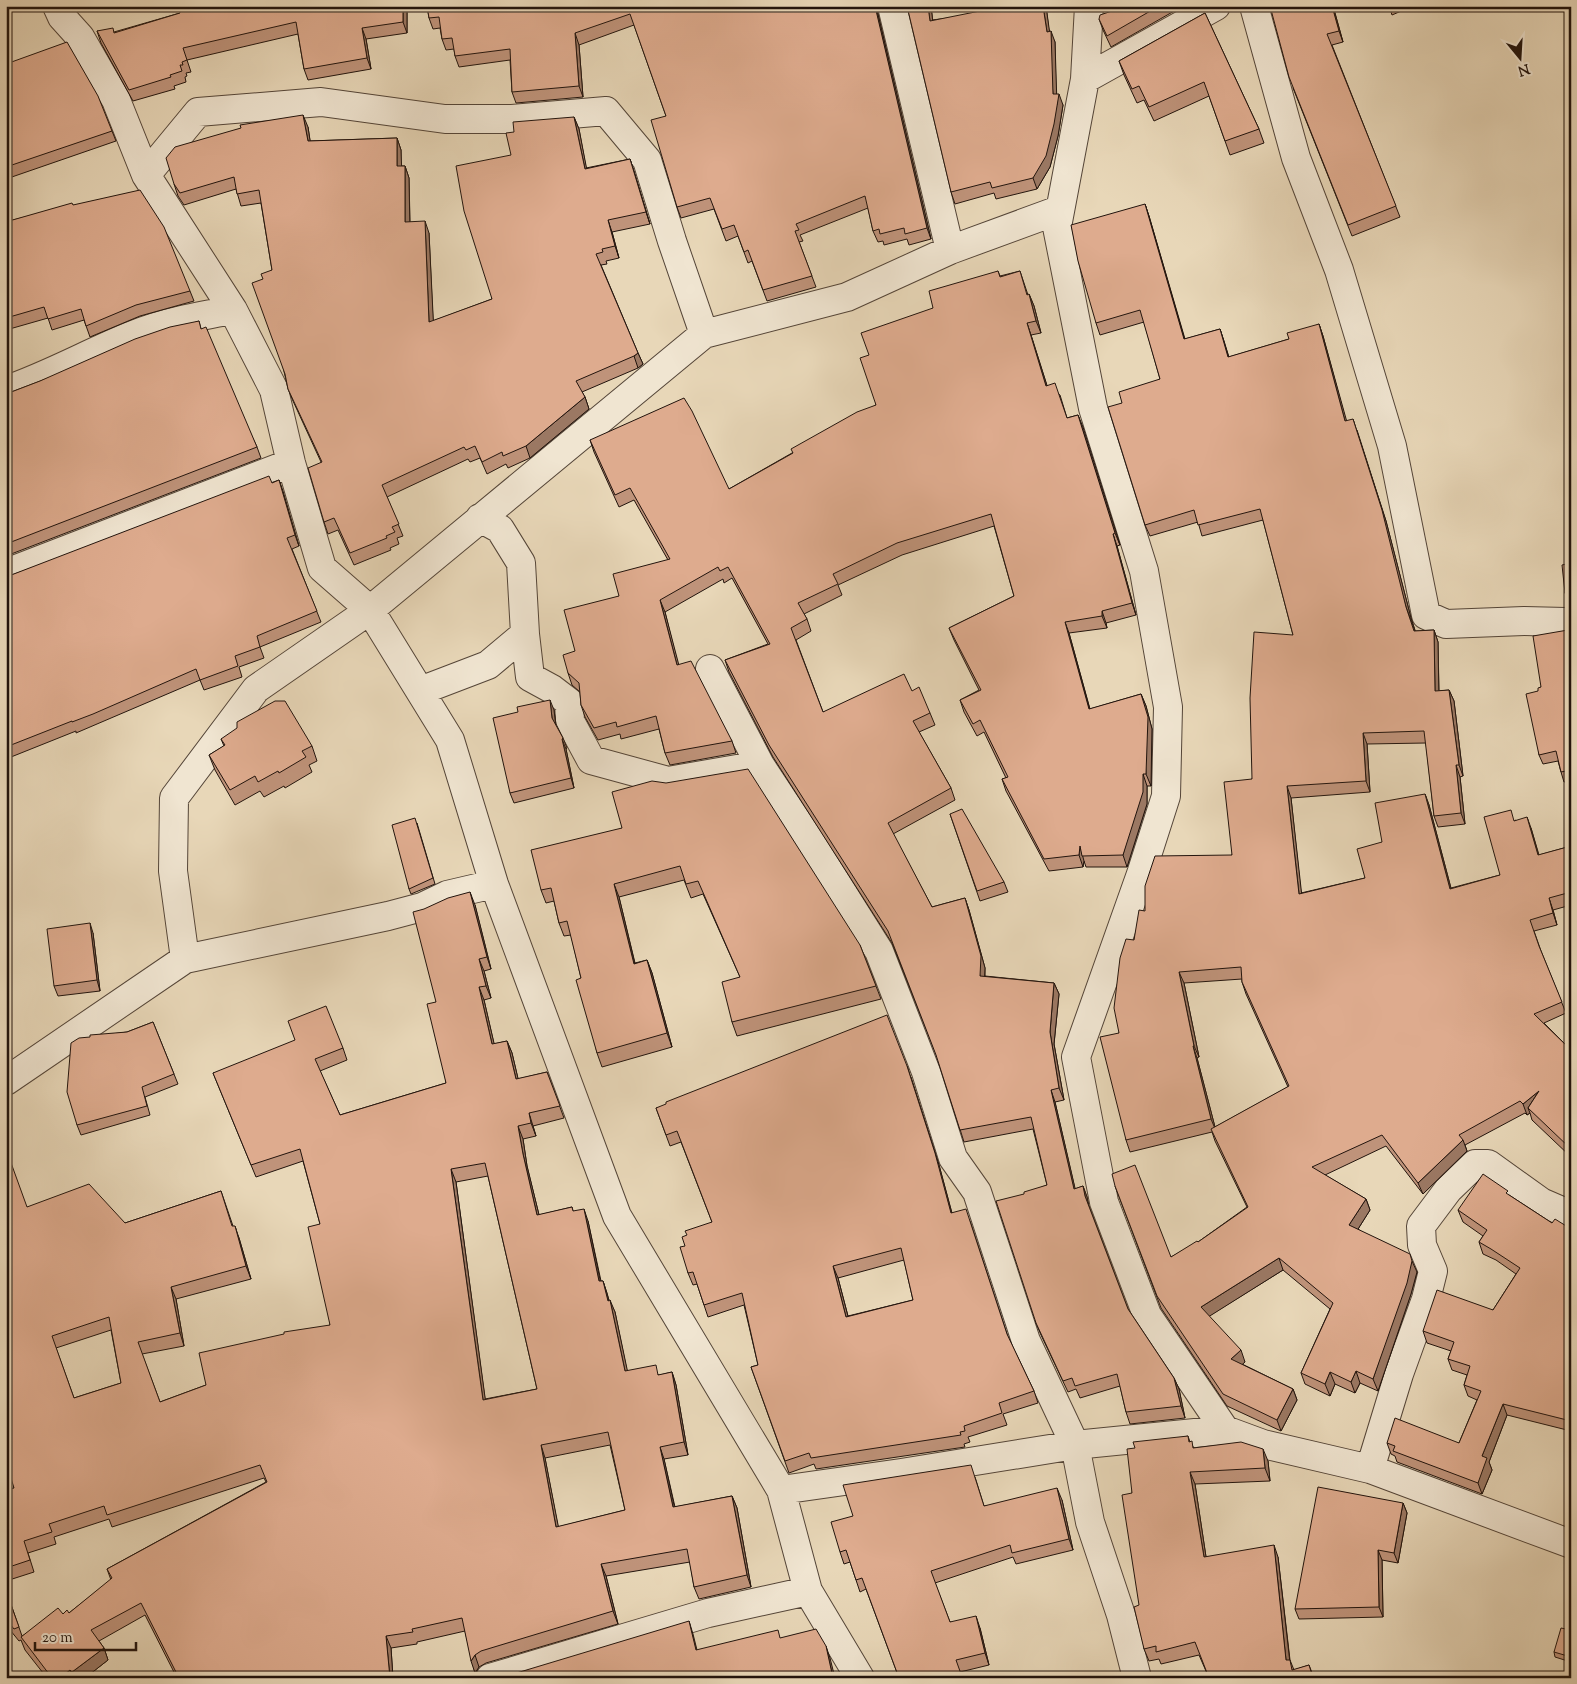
<svg xmlns="http://www.w3.org/2000/svg" width="1577" height="1684" viewBox="0 0 1577 1684" font-family="'Sorts Mill Goudy',serif">
<rect width="100%" height="100%" fill="#e8d7b8"/>
<filter id="stains"><feTurbulence type="fractalNoise" baseFrequency=".004" numOctaves="4"/><feColorMatrix values="0 0 0 0 .2 0 0 0 0 .09 0 0 0 0 .02 0 0 0 .5 -.17"/></filter>
<radialGradient id="worn" r=".72"><stop offset=".6" stop-color="#630" stop-opacity="0"/><stop offset="1" stop-color="#630" stop-opacity=".3"/></radialGradient>
<g fill="none" stroke-linecap="round" stroke-linejoin="round">
<defs>
<path id="minor" d="M57 6 62 17 80 37 116 100 146 175 233 310 274 390 291 463 322 568 370 610 450 740 494 884 617 1216 781 1490 808 1591 860 1678
M892 6 950 250
M1089 6 1085 79 1057 227 1093 408 1144 571 1168 707 1166 796 1141 874 1076 1057 1104 1202 1147 1315 1225 1430 1263 1444 1370 1469 1571 1544
M1254 6 1296 158 1339 270 1392 446 1426 615 1446 624 1524 621 1566 622 1571 624
M1085 79 1216 6
M146 175 198 112 321 102 445 119H512L606 111 647 160 672 241 704 334
M6 390C50 375 90 352 133 335 165 322 199 316 233 310
M480 518 500 529 521 563 525 634 530 677 552 689 569 702 570 721 591 760 668 781 760 765
M6 573 291 463
M710 669 760 765 810 841 879 951 926 1072 953 1158 977 1192 1026 1341 1075 1445 1090 1522 1121 1615 1137 1678
M420 691 488 665 525 634
M185 959 388 916 422 907 447 895 494 884
M6 1081 185 959 173 871 174 798 256 689 370 610 704 334 847 297 950 250 1059 210
M1370 1469 1399 1374 1426 1299 1433 1271 1422 1245 1421 1226 1448 1190 1475 1164H1488L1541 1202 1571 1215
M781 1490 901 1473 1075 1445 1225 1430
M490 1678 708 1613 808 1591"/>
</defs>
<use href="#minor" stroke="#544538" stroke-width="30"/>
<use href="#minor" stroke="#f0e5d1" stroke-width="28"/>
</g>
<path fill="#bf937a" stroke="#22140d" fill-rule="evenodd" d="M407 6V33L366 39 371 69 308 80 304 69 298 34 187 60 191 72 186 73 187 76 185 77 186 82 174 86 175 89 133 101 101 43 97 31 114 32 180 13Z
M427 6 877 10 931 239 909 245 907 239 884 245 883 241 878 242 873 231 868 208 800 235 803 241 799 242 816 287 767 301 752 261 748 263 738 236 726 241 714 209 681 218 677 207 666 116 634 25 579 45 583 97 516 103 512 92 510 60 459 67 455 56 454 49 446 50 442 39 440 28 433 29 429 18Z
M931 6 932 20 1046 6 1049 31 1055 42 1056 94 1063 105 1058 136 1050 167 1037 189 996 199 994 193 955 204 951 192Z
M1114 6H1183L1111 47 1103 30 1099 19 1115 10Z
M1333 6 1343 42 1332 45 1400 217 1352 236 1293 88Z
M1389 6H1413L1392 15Z
M1205 13 1259 129 1264 143 1230 155 1209 96 1154 121 1144 100 1137 103 1124 75 1119 61Z
M6 64 112 131 116 141 6 179Z
M574 117 579 129 586 168 630 159 650 224 612 232 619 258 606 261 607 264 601 265 638 353 643 364 638 368 582 392 585 397 589 409 530 458 508 468 506 464 487 474 480 458 470 462 468 459 387 497 403 536 397 538 399 544 390 548 391 550 354 565 338 530 328 534 324 522 321 462 293 401 288 389 263 279 272 270 261 203 241 206 236 189 184 205 178 196 174 184 308 127 310 141 397 138 401 150V166H405L409 178 410 222 429 233 433 321 492 299 511 155Z
M1145 204 1149 216 1185 339 1220 329 1229 357 1289 339 1319 324 1323 336 1346 421 1357 430 1386 521 1411 618 1415 631 1434 630 1438 642 1439 691 1449 690 1454 701 1463 776 1460 777 1465 824 1438 827 1434 816 1426 743 1367 744 1370 792 1291 798 1301 893 1365 878 1382 842 1425 794 1429 805 1451 888 1500 875 1515 820 1531 828 1539 855 1571 846V905L1553 910 1557 925 1534 931 1541 951 1566 1013 1544 1023 1571 1050V1157L1532 1120 1530 1113 1527 1115 1525 1113 1465 1145 1467 1151 1423 1194 1386 1146 1325 1175 1366 1199 1370 1210 1358 1229 1417 1272 1411 1294 1378 1391 1360 1383 1355 1393 1335 1384 1330 1396 1305 1384 1301 1373 1330 1309 1283 1270 1209 1316 1245 1362 1242 1364 1293 1389 1297 1400 1281 1431 1227 1406 1161 1308 1115 1186 1171 1257 1198 1242 1247 1207 1215 1141 1212 1132 1130 1152 1126 1140 1119 1033 1134 940 1145 911 1232 855 1252 779 1293 635 1263 520 1202 536 1198 522 1150 536 1145 525 1122 403 1160 379 1144 322 1100 335 1096 323ZM1242 979V982L1246 994 1288 1087 1215 1127 1197 1058 1199 1057 1184 983Z
M73 205 190 291 194 301 140 316 90 337 84 320 52 330 48 318 6 330V210L9 221Z
M998 271 1000 276 1020 271 1028 295 1029 294 1034 306 1041 333 1031 335 1047 386 1060 395 1067 418 1078 415 1120 545 1117 546 1136 615 1106 623 1107 628 1069 633 1090 709 1141 694 1146 706 1152 729 1151 786H1147V804L1127 867H1086L1084 861 1083 867 1049 871 1006 791 1002 779 1006 778 984 732 977 736 964 712 960 700 979 690 954 640 949 628 1014 596 994 526 902 555 838 585 842 595 804 614 807 619 811 631 796 640 823 712 912 691 930 713 935 725 919 732 951 788 955 800 893 834 932 907 965 898 969 910 985 968V976L1054 983 1059 994 1054 1044 1064 1100 1055 1102 1075 1189 1083 1186 1087 1197 1089 1206 1128 1309 1174 1378 1179 1389 1185 1418 1130 1424 1126 1412 1120 1386 1080 1398 1076 1389 1068 1392 1041 1335 1036 1323 1024 1194 1047 1185 1033 1129 964 1142 938 1059 892 943 773 757 729 672 725 660 768 644 732 578 724 583 723 579 665 612 678 665 732 741 736 753 670 765 665 753 659 729 621 739 620 734 598 740 585 717 581 705 580 692 572 685 568 673 575 651 619 596 668 560 634 500 619 507 594 452 590 440 729 489 876 405 869 355 933 308Z
M199 321 201 329 257 447 261 458 6 556V394Z
M279 480 299 546 292 549 321 622 260 647 264 658 239 667 242 677 204 690 200 680 97 724 76 733V731L6 759V577Z
M1571 563V603H1569L1565 593Z
M1568 630 1571 637V781L1564 782 1561 772 1558 761 1543 764 1539 755 1538 691 1541 687Z
M554 710 556 724 563 738 567 748 566 749 574 788 514 803 510 793Z
M221 739 312 746 317 761 309 765 312 772 285 788 284 786 264 797 260 791 235 805 215 770 209 755 224 746Z
M950 814 1004 882 1008 892 980 901Z
M417 823 435 884 411 894 409 889Z
M622 828 860 945 881 999 737 1036 732 1022 740 977 703 894 691 898 684 880 619 897 635 963 647 960 652 973 672 1047 602 1067 597 1053 581 978 571 935 564 936 559 923 554 901 546 903 541 890Z
M475 905 491 969 484 971 491 998 484 1000 494 1044 507 1041 512 1053 518 1079 547 1072 564 1118 533 1126 536 1136 523 1139 527 1166 539 1215 572 1207 573 1211 588 1221 601 1281H603L609 1300 615 1312 627 1371 660 1375 672 1372 676 1385 688 1455 664 1459 675 1507 732 1496 737 1508 751 1587 699 1599 694 1587 690 1562 606 1576 618 1624 486 1663 479 1667 475 1673 465 1631 417 1642V1644L391 1648 393 1678H177L145 1615 99 1641 104 1648 108 1660 85 1678H47L25 1650 21 1640 19 1641 6 1625V1590L22 1636 63 1614 69 1613 111 1580 107 1569 266 1482 264 1478 112 1527 109 1519 54 1537 56 1544 28 1553 34 1572 6 1581V1490L14 1488 27 1207 125 1223 221 1191 233 1226 239 1238 251 1279 176 1299 184 1346 142 1354 160 1402 206 1385 330 1325 320 1224 303 1161 256 1177 213 1073 343 1048 347 1060 320 1071 340 1115 446 1083 436 1002ZM488 1176 537 1389 485 1399 456 1182ZM111 1330 121 1383 74 1398 56 1348ZM610 1445 625 1510 558 1527 545 1458Z
M93 933 100 991 58 996 54 986Z
M153 1022 178 1084 145 1097 150 1115 81 1135 77 1125 90 1037 127 1032Z
M911 1077 939 1165 952 1213 970 1221 1008 1337 1034 1391 1038 1403 1003 1414 1007 1425 968 1437 970 1442 964 1444 965 1447 816 1469 814 1464 789 1473 751 1367 758 1365 744 1305 708 1317 697 1284 693 1285 688 1273 685 1246 712 1222 681 1142 670 1146 656 1108ZM904 1260 913 1300 848 1316 838 1278Z
M1509 1195 1552 1223 1571 1229V1431L1507 1415 1489 1462 1492 1470 1482 1494 1397 1462 1395 1456 1391 1454 1387 1443H1459L1477 1400 1468 1396 1464 1385 1467 1375 1452 1370 1448 1359 1451 1351 1427 1343 1423 1331 1493 1310 1516 1274 1496 1260 1483 1254 1479 1242 1483 1236 1463 1222 1458 1210Z
M1188 1436 1190 1442 1194 1448 1268 1461 1270 1481 1195 1484 1206 1557H1278L1290 1660 1294 1670 1309 1665 1314 1678H1209L1199 1655 1161 1664 1159 1659 1149 1661 1144 1649 1132 1493 1135 1448Z
M975 1477 984 1506 1062 1500 1073 1550 1016 1564 1013 1557 935 1583 950 1622 980 1628 989 1665 960 1672 962 1678H899L866 1589 860 1592 850 1562 844 1564 840 1552Z
M1403 1503 1407 1513 1398 1563 1382 1560 1383 1617 1299 1619 1295 1609Z
M1571 1630V1662L1555 1657 1554 1652Z"/>
<path fill="#9b7863" stroke="#22140d" d="M403 6H407V33L403 22Z
M875 6H877V10L931 239 927 228Z
M928 6H931L934 32 930 21Z
M1043 6H1046L1051 42V31L1055 42 1057 105 1053 94 1047 32Z
M1332 6H1333L1343 42 1339 31Z
M362 28 366 39 371 69 367 58Z
M575 33 579 45 583 97 579 86Z
M1059 94 1063 105 1058 136 1050 167 1037 189 1033 178Z
M303 115 308 127 312 153 308 141Z
M574 117 579 129 589 181 585 169Z
M397 138 401 150 402 178 397 166Z
M630 159 634 171 650 224 646 212Z
M405 166 409 178 410 234 405 222Z
M1145 204 1149 216 1188 351 1184 339Z
M608 220 612 232 619 258 615 246Z
M425 221 429 233 434 334 429 322Z
M1029 294 1034 306 1041 333 1036 321Z
M1027 323 1031 335 1051 398 1046 386Z
M1319 324 1323 336 1350 433 1345 421Z
M1220 329 1224 341 1232 369 1228 357Z
M638 353 643 364 638 368 634 356Z
M585 397 589 409 530 458 526 446Z
M1078 415 1083 427 1120 545 1115 533Z
M1353 419 1386 521 1411 618 1419 642 1406 607Z
M279 480 283 491 299 546 295 535Z
M1113 534 1117 546 1136 615 1132 603Z
M660 600 665 612 682 677 677 665Z
M1102 611 1106 623 1107 628 1102 616Z
M1065 622 1069 633 1093 721 1089 709Z
M1434 630 1438 642 1439 703 1435 691Z
M1449 690 1454 701 1463 776 1459 765Z
M1141 694 1146 706 1152 729 1151 786 1146 774Z
M550 700 554 710 556 728 552 718Z
M1363 733 1367 744 1370 792 1366 781Z
M562 739 566 749 574 788 571 778Z
M1456 765 1460 777 1465 824 1461 813Z
M1143 774 1147 786V804L1127 867 1123 855Z
M1287 786 1291 798 1303 906 1299 894Z
M1425 794 1429 805 1454 900 1450 889Z
M1527 817 1531 828 1542 867 1538 855Z
M1080 846 1084 861 1083 867 1079 855Z
M614 884 619 897 638 977 634 964Z
M470 892 475 905 491 969 487 957Z
M965 898 969 910 985 968 984 988 980 976Z
M1549 898 1553 910 1557 925 1553 913Z
M90 923 93 933 100 991 97 980Z
M479 959 484 971 491 998 486 986Z
M647 960 652 973 672 1047 667 1033Z
M1179 972 1184 983 1199 1057 1194 1046Z
M1054 983 1059 994 1054 1044 1064 1100 1059 1088 1050 1032Z
M479 987 484 1000 497 1056 492 1044Z
M507 1041 512 1053 521 1091 516 1079Z
M1193 1046 1197 1058 1216 1131 1211 1119Z
M907 1066 939 1165 955 1225 951 1213Z
M1051 1090 1055 1102 1078 1201 1074 1189Z
M1539 1091 1528 1108 1530 1113 1527 1115 1523 1104Z
M529 1113 533 1126 536 1136 531 1123Z
M518 1126 523 1139 527 1166 542 1227 537 1215 523 1154Z
M1463 1140 1467 1151 1423 1194 1418 1183Z
M451 1169 456 1182 487 1412 483 1400Z
M1083 1186 1087 1197 1089 1208 1085 1196Z
M1366 1199 1370 1210 1353 1237 1349 1225Z
M584 1209 588 1221 603 1294 599 1281Z
M235 1226 239 1238 251 1279 246 1266Z
M1279 1258 1283 1270 1205 1319 1201 1307Z
M1412 1261 1417 1272 1411 1294 1378 1391 1373 1379Z
M833 1266 838 1278 851 1328 846 1317Z
M603 1281 607 1293 612 1313 608 1301Z
M171 1287 176 1299 184 1346 180 1333Z
M610 1300 615 1312 630 1383 625 1371Z
M1241 1350 1245 1362 1236 1370 1231 1359Z
M1356 1371 1360 1383 1355 1393 1351 1382Z
M672 1372 676 1385 688 1455 684 1442Z
M1330 1372 1335 1384 1330 1396 1325 1384Z
M1174 1378 1179 1389 1185 1418 1181 1406Z
M1293 1389 1297 1400 1281 1431 1277 1420Z
M1503 1404 1507 1415 1489 1462 1492 1470 1482 1494 1478 1483 1482 1456Z
M541 1445 545 1458 561 1540 556 1527Z
M660 1447 664 1459 677 1519 673 1507Z
M1263 1449 1268 1461 1270 1481 1265 1468Z
M1190 1472 1195 1484 1208 1570 1204 1557Z
M1057 1488 1062 1500 1073 1550 1069 1539Z
M732 1496 737 1508 751 1587 747 1575Z
M1403 1503 1407 1513 1398 1563 1394 1553Z
M1274 1545 1278 1557 1291 1672 1286 1660Z
M1378 1550 1382 1560 1383 1617 1379 1607Z
M601 1564 606 1576 618 1624 613 1611Z
M976 1616 980 1628 989 1665 985 1653Z
M689 1621 693 1634 700 1662 696 1650Z
M386 1636 391 1648 393 1678H390Z
M826 1646 830 1658 835 1678H833Z
M104 1648 108 1660 85 1678H74L72 1672Z
M475 1655 479 1667 475 1673 471 1661Z
M70 1670 73 1678H60Z"/>
<path fill="#deab8e" stroke="#22140d" fill-rule="evenodd" d="M178 6H403V22L362 28 367 58 304 69 296 22 183 48 187 60 182 62 183 65H180L182 71 170 75 171 77 129 90 97 31 113 28 114 33 180 13Z
M427 6H875L927 228 905 234 904 228 880 234 879 229 873 231 865 196 796 224 799 230 795 231 812 276 763 290 748 250 744 252 734 225 722 229 710 198 677 207 651 120 666 116 630 14 575 33 579 86 512 92 510 49 455 56 452 38 442 39 439 17 429 18Z
M907 6H928L930 21 1000 7V6H1043L1047 32 1051 31 1053 94H1059L1054 124 1046 156 1033 178 992 188 990 182 951 192Z
M1114 6H1159L1107 36 1099 19 1100 15 1115 10Z
M1270 6H1332L1339 31 1327 34 1396 206 1348 225 1289 77Z
M1205 13 1259 129 1225 141 1204 82 1149 107 1139 86 1132 89 1119 61Z
M67 42 98 96 112 131 6 167V64Z
M303 115 308 141 397 138V166H405V222L425 221 429 322 492 299 464 211 456 166 511 155 506 133 514 132 513 122 574 117 585 169 630 159 646 212 608 220 615 246 602 249 603 252 596 254 638 353 634 356 576 381 585 397 526 446 503 456 502 452 482 462 475 446 466 450 464 447 382 485 399 524 392 527 395 532 386 536 387 538 350 553 334 518 324 522 308 468 322 462 288 389 285 374 252 283 263 279 261 274 272 270 259 190 237 194 234 177 180 193 174 184 166 158 175 147 241 128 240 125Z
M140 190 164 227 190 291 136 305 86 326 81 309 48 319 44 307 6 318V213L9 221 72 203 73 205Z
M1145 204 1184 339 1220 329 1228 357 1289 339 1287 333 1319 324 1345 421 1353 419 1382 510 1406 607 1414 631 1434 630 1435 691 1449 690 1459 765H1456L1461 813 1434 816 1424 731 1363 733 1366 781 1287 786 1299 894 1365 878 1357 849 1382 842 1375 803 1425 794 1450 889 1500 875 1484 817 1511 810 1514 821 1527 817 1538 855 1571 846V892L1549 898 1553 913 1530 920 1539 946 1562 1002 1534 1014 1571 1050V1149L1528 1108 1539 1091 1523 1104 1520 1101 1459 1135 1463 1140 1418 1183 1382 1135 1312 1167 1366 1199 1349 1225 1410 1254 1412 1261 1407 1283 1373 1379 1356 1371 1351 1382 1330 1372 1325 1384 1301 1373 1333 1303 1279 1258 1201 1307 1241 1350 1231 1359 1293 1389 1277 1420 1223 1394 1157 1296 1115 1186 1112 1174 1135 1165 1171 1257 1197 1241 1198 1242 1248 1207 1211 1129 1289 1086 1242 982 1241 967 1179 972 1194 1046H1193L1211 1119 1126 1140 1100 1037 1119 1033 1114 1008 1120 958 1126 939 1134 940 1139 910 1145 911V886L1155 856 1232 855 1224 782 1252 779 1250 698 1254 632 1293 635 1260 509 1198 525 1194 510 1145 525 1108 407 1122 403 1119 392 1160 379 1140 310 1096 323 1078 261 1071 225Z
M998 271 1000 277 1020 271 1027 295 1029 294 1036 321 1027 323 1046 386 1055 383 1067 418 1078 415 1115 533 1113 534 1132 603 1102 611V616L1065 622 1089 709 1141 694 1148 717 1146 774H1143V792L1123 855 1082 856 1080 846 1079 855 1044 859 1002 779 1008 777 980 720 973 724 960 700 981 690 949 628 1014 596 991 514 897 543 833 574 838 584 798 603 807 619 791 628 823 712 904 674 912 691 919 687 930 713 913 721 951 788 888 823 932 907 965 898 981 956 980 976 1054 983 1050 1032 1059 1088 1051 1090 1074 1189 1083 1186 1085 1196 1128 1309 1174 1378 1181 1406 1126 1412 1117 1374 1075 1386 1072 1378 1063 1381 1036 1323 996 1201 1024 1194V1192L1047 1185 1031 1117 960 1130 936 1055 888 931 769 745 725 660 770 644 728 567 720 571 718 567 660 600 677 665 691 661 732 741 665 753 656 716 617 727 616 722 594 728 581 705 579 683 568 673 563 655 575 651 564 610 619 596 613 574 670 559 630 488 615 495 590 440 684 398 692 411 729 489 793 453 791 449 857 412 876 405 860 358 869 355 861 333 933 308 929 291Z
M199 321 201 329 206 327 257 447 6 544V394L40 381 135 339 170 327Z
M269 476 272 483 279 480 295 535 287 538 317 611 257 636 260 647 235 656 238 666 200 680 196 669 93 714 72 722V721L6 747V577Z
M1571 563V592L1565 593 1562 565Z
M1568 630 1571 647V770L1561 772 1556 751 1539 755 1526 694 1538 691V688L1541 687 1533 636Z
M550 700 552 718 563 738 562 739 571 778 510 793 493 718 518 712 517 707Z
M275 701H285L312 746 302 751 306 757 279 773 278 771 258 782 255 776 230 790 209 755 225 745 221 739 237 728V722Z
M748 769 860 945 876 986 732 1022 722 982 740 977 698 881 686 884 680 866 614 884 634 964 647 960 667 1033 597 1053 576 980 581 978 567 921 559 923 551 888 541 890 531 850 622 828 612 792 652 781 666 783Z
M962 809 1004 882 977 891 950 814Z
M415 818 433 878 409 889 392 825Z
M470 892 487 957 479 959 486 986 479 987 492 1044 507 1041 516 1079 547 1072 560 1106 529 1113 531 1123 518 1126 523 1154 537 1215 572 1207 573 1211 584 1209 599 1281H603L608 1301 610 1300 625 1371 656 1365 658 1375 672 1372 684 1442 660 1447 673 1507 732 1496 747 1575 694 1587 687 1549 601 1564 613 1611 481 1651 475 1655 471 1661 462 1618 412 1629 413 1632 386 1636 390 1678H179L141 1603 91 1630 104 1648 72 1672 70 1670 60 1678H52L21 1637 58 1608 63 1614 67 1610 69 1613 112 1578 107 1569 267 1482 260 1465 107 1515 104 1506 49 1524 52 1532 24 1541 30 1560 6 1568V1490L14 1488 6 1462V1149L27 1207 89 1184 125 1223 221 1191 232 1226H235L246 1266 171 1287 180 1333 138 1342 160 1402 206 1385 199 1353 284 1334V1332L330 1325 308 1227 320 1224 300 1149 251 1165 213 1073 295 1040 288 1021 326 1006 343 1048 315 1059 340 1115 446 1083 427 1004 436 1002 413 912 424 909 448 898ZM485 1163 537 1389 483 1400 451 1169ZM109 1317 121 1383 74 1398 52 1336ZM608 1432 625 1510 556 1527 541 1445Z
M90 923 97 980 54 986 47 929Z
M887 1015 907 1066 935 1153 951 1213 966 1209 1007 1334 1034 1391 999 1403 1002 1413 964 1426 965 1431 960 1432 961 1435 811 1458 809 1453 785 1461 751 1367 758 1365 742 1293 704 1305 693 1272 688 1273 680 1247 685 1246 682 1237 687 1235 685 1231 712 1222 677 1131 666 1135 656 1108 666 1104V1102ZM901 1248 913 1300 846 1317 833 1266Z
M153 1022 174 1074 142 1087 147 1106 77 1125 67 1092 71 1043 79 1038 90 1037V1035L127 1032Z
M1483 1174 1508 1191 1506 1193 1552 1223 1555 1219 1571 1229V1421L1503 1404 1482 1456 1487 1458 1478 1483 1393 1451 1395 1446 1387 1443 1395 1418 1459 1443 1481 1391 1464 1385 1470 1366 1448 1359 1454 1342 1423 1331 1437 1290 1493 1310 1520 1268 1491 1249 1479 1242 1487 1230 1458 1210Z
M1188 1436 1189 1442 1192 1441 1193 1448 1241 1442 1263 1449 1265 1468 1190 1472 1204 1557 1274 1545 1286 1660H1290L1292 1670 1309 1665 1313 1678H1209L1195 1642 1156 1652V1646L1144 1649 1134 1607 1139 1605 1122 1495 1132 1493 1127 1449 1135 1448 1133 1442Z
M971 1465 984 1506 1057 1488 1069 1539 1012 1553 1010 1545 931 1571 950 1622 976 1616 985 1653 956 1660 961 1674 951 1678H899L862 1578 856 1580 846 1550 840 1552 831 1522 853 1516 843 1485Z
M1318 1487 1403 1503 1394 1553 1378 1550 1379 1607 1295 1609Z
M6 1591 19 1627 14 1629 6 1619Z
M689 1621 696 1650 778 1630 780 1638 816 1629 826 1646 833 1678H500Z
M1561 1628 1571 1630V1657L1554 1652Z"/>
<rect width="1577" height="1684" fill="none" stroke="#e8d7b8" stroke-width="25"/>
<rect x="8" y="8" width="1562" height="1669" fill="none" stroke="#22140d" stroke-width="2.5"/>
<rect x="12" y="12" width="1552" height="1659" fill="none" stroke="#22140d"/>
<g transform="translate(1520 58) rotate(162)" stroke="#f0e5d1" stroke-width="4" paint-order="stroke">
<path d="M0-4L9 19L0 12L-9 19Z" fill="#22140d"/>
<text y="-8" font-size="14" font-weight="bold" text-anchor="middle" fill="#22140d">N</text>
</g>
<path d="M35 1642v8h101v-8" fill="none" stroke="#22140d" stroke-width="2.5"/>
<text x="42" y="1642" font-size="15" fill="#22140d" stroke="#f0e5d1" stroke-width="4" paint-order="stroke">20 m</text>
<rect width="100%" height="100%" filter="url(#stains)"/>
<rect width="100%" height="100%" fill="url(#worn)"/>
</svg>
